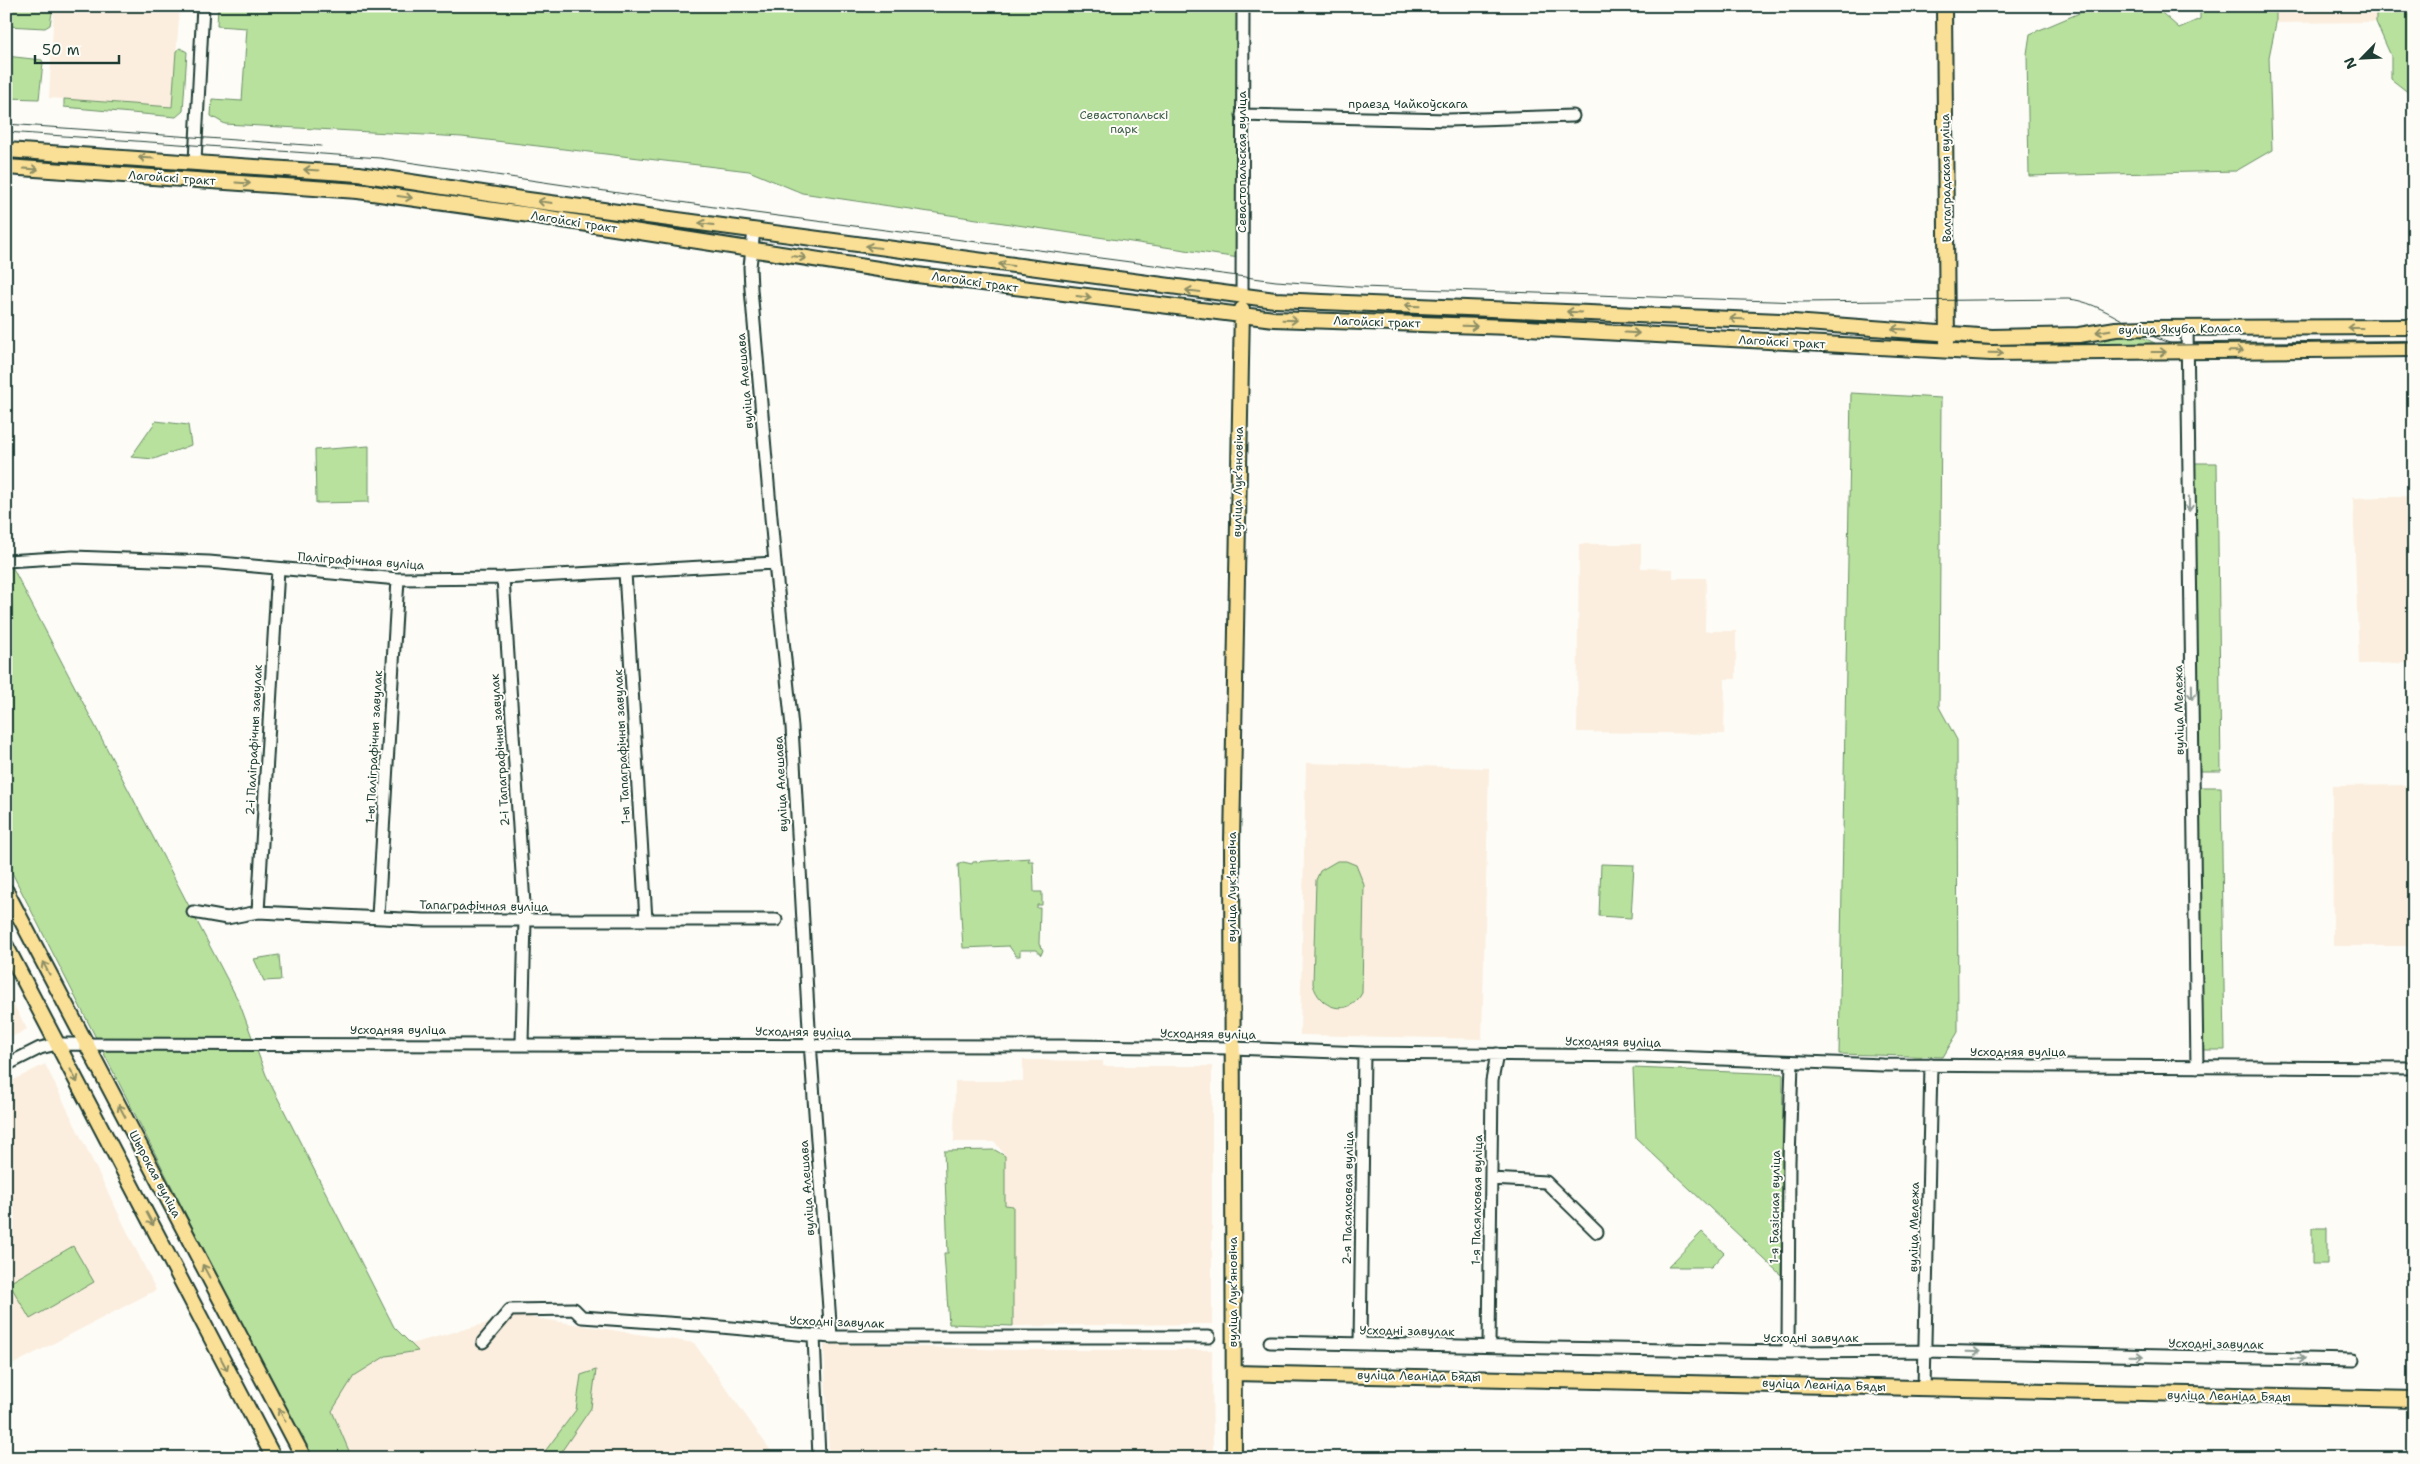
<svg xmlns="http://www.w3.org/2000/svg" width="2420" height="1464" viewBox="0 0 2420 1464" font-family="'Shantell Sans',sans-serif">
<rect width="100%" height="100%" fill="#fdfcf7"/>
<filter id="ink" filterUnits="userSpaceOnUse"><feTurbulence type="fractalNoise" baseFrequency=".02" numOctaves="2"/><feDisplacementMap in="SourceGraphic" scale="10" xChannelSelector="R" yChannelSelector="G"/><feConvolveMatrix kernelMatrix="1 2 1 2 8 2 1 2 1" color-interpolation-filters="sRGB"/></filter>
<g filter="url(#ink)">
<path fill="#fbeede" d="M54 6H180L172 107 49 98Z
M2276 6H2376V22L2276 23Z
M2414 496V663L2359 664 2353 498Z
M1579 544H1641V568L1673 569V578H1706L1705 631H1736V679H1725L1724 734 1577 732Z
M1306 763 1489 768 1482 1039 1300 1035Z
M2414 785V946H2333L2332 786Z
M6 991 27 1029 6 1040Z
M1023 1060 1103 1061V1066H1212V1324L1013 1326V1206L1005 1205V1156L995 1142H954L955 1081H1023Z
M45 1064 156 1290 6 1368V1084Z
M517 1315 694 1343 776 1458H352L332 1411 354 1376 403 1346Z
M843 1344 1010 1350H1212L1213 1458H829L824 1345Z"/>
<path fill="#b8e19d" stroke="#6c8f68" d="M6 6H53L50 25 45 28 6 26Z
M218 6H1242L1239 258 802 193 749 171 462 137 225 124 211 116 212 99 242 101 247 28 217 26Z
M2096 6H2154L2179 28 2200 19V6H2276V23L2269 57 2272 150 2236 171 2029 176 2027 54 2030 34Z
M2376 6H2414V97L2391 79V56L2376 22Z
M180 48 187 52 183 111 176 117 64 107V99L172 107 176 51Z
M6 56 42 60 43 63 39 99 6 98Z
M2137 335 2155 343 2023 346 2096 343 2114 337Z
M1851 393 1941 398 1939 707 1957 740 1958 1032 1943 1057 1839 1054Z
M156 421 188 425 191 445 154 459 131 457Z
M369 446V502L316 503 315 450Z
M2195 463H2217L2221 771H2199Z
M6 555 239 1002 266 1075 394 1327 418 1351 386 1356 354 1376 332 1411 352 1458H310L6 861Z
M2199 787H2221L2225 1050H2203Z
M1030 858 1028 861H1033L1034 892H1042V905H1037V908H1040L1039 944 1043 950 1041 955 1037 950H1020V956H1016L1009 946 963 948 958 865 963 862 972 864 973 862Z
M1337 861H1346L1356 865 1364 885 1362 993C1349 1018 1319 1009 1313 984L1316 880 1320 871Z
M1601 864 1634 865 1631 918 1599 916Z
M279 955 281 980 264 981 254 959Z
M1633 1068 1783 1074 1781 1275 1636 1138Z
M995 1150 1005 1156V1205L1013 1206V1326L949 1324 944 1253H948L944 1151Z
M2312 1228H2327V1264H2312Z
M1702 1232 1724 1253 1711 1267H1668Z
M73 1246 94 1282 30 1319 9 1283Z
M596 1370 591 1408 557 1458H540L576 1410 581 1375Z"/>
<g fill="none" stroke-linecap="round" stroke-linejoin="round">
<defs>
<path id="minor" d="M1242 115 1448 120 1573 116
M195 161 203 6
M754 230 750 267 751 289 775 563 792 727 809 1028 831 1337
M1242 297 1243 6
M2187 327 2197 1067
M6 561 73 557 209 562 398 579 503 578 775 563
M625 572 646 920
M503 578 525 920 522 1043
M193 912 227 918 258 912 424 920H776
M258 912 278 569
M378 916 398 579
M6 1065 40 1048 57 1044 1069 1046 1232 1048 1364 1053 1642 1056 1883 1065 2414 1068
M1491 1179 1546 1182 1597 1232
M814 1336 819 1458
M483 1342 510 1310 574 1309 582 1317 710 1326 831 1337H1209
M1270 1342 1553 1348 1788 1352 1925 1351 2353 1360
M1360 1344 1364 1053
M1489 1346 1492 1081 1497 1054
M1788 1352 1789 1161 1792 1062
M1924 1389 1931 1065"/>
<path id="major" d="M1944 6 1947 342
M6 150 359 174 528 200 1275 300 1780 321 1992 337 2079 335 2116 329 2146 328 2414 327
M6 167 358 191 530 215 917 275 1274 319 1510 327 1991 353 2414 349
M6 891 304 1458
M6 946 274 1458
M1234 1373 2414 1399
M1234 1458 1232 843 1242 309"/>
</defs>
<use href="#minor" stroke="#1f3d34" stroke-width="15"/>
<use href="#major" stroke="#1f3d34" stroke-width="18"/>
<use href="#minor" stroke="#fdfcf7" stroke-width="11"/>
<use href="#major" stroke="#fadf96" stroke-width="14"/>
<path stroke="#1f3d34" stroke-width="1" d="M6 124 321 146
M6 132 380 158 755 213 1276 281 1361 287 1800 302 2068 299C2102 301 2141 337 2177 345L2414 342"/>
</g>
<defs><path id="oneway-shaft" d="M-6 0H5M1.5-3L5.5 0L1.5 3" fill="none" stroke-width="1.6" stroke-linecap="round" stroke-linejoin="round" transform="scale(1.25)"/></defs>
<g stroke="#8c8e65">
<use href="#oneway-shaft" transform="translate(146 158) rotate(-177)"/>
<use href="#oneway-shaft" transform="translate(31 169) rotate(4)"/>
<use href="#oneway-shaft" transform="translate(311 170) rotate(-176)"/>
<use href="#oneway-shaft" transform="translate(243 183) rotate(4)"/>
<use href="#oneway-shaft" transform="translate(405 197) rotate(8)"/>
<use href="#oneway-shaft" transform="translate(545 202) rotate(-172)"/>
<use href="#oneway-shaft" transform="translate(706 224) rotate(-172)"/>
<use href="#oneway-shaft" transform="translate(873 247) rotate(-172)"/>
<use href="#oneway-shaft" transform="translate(799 257) rotate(9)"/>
<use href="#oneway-shaft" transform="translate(1006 265) rotate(-172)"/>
<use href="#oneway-shaft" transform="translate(1193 291) rotate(-173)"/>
<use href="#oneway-shaft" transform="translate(1084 297) rotate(7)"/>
<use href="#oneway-shaft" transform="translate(1412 306) rotate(-178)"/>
<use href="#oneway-shaft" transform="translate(1574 312) rotate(-177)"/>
<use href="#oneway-shaft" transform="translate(1737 319) rotate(-178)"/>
<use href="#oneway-shaft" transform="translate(1290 320) rotate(2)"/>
<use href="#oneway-shaft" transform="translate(1470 326) rotate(2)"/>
<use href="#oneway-shaft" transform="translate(2355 328) rotate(180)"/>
<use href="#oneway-shaft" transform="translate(1899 329) rotate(-177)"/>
<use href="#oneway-shaft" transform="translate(2103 331) rotate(171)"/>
<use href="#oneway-shaft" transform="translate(1632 333) rotate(3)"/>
<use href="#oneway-shaft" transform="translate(2236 351) rotate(-1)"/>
<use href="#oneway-shaft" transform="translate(2159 352)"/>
<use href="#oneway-shaft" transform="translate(1996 353) rotate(1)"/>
<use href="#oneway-shaft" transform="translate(46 968) rotate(-118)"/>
<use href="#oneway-shaft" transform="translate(74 1076) rotate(62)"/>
<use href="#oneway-shaft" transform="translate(122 1111) rotate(-118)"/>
<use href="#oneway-shaft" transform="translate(150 1219) rotate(62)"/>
<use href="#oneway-shaft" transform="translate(206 1271) rotate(-118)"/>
<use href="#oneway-shaft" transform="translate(224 1364) rotate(62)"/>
<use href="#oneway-shaft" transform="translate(282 1415) rotate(-118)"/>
</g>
<g stroke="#8e9c96">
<use href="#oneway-shaft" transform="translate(2189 504) rotate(89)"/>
<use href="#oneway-shaft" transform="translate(2192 692) rotate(89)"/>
<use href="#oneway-shaft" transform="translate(1973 1352) rotate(1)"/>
<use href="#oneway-shaft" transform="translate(2136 1356) rotate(1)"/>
<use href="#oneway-shaft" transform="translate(2298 1359) rotate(1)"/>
</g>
</g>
<g text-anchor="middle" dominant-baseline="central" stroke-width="4" stroke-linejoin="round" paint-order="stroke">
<g font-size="12" fill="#1f3d34" stroke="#fdfcf7">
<text x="1408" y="104">праезд Чайкоўскага</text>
<text transform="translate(1242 162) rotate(-90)">Севастопальская вуліца</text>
<text transform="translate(172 178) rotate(4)">Лагойскі тракт</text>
<text transform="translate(1946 178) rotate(-91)">Валгаградская вуліца</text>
<text transform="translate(574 222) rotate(9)">Лагойскі тракт</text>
<text transform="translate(975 282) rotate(8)">Лагойскі тракт</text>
<text transform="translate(1377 322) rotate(2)">Лагойскі тракт</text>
<text transform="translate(2180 329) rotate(-1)">вуліца Якуба Коласа</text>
<text transform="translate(1782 342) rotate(3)">Лагойскі тракт</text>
<text transform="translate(745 381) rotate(-95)">вуліца Алешава</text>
<text transform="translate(1238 482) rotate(-89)">вуліца Лукʼяновіча</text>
<text transform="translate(361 561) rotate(4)">Паліграфічная вуліца</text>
<text transform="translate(2179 710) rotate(-91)">вуліца Мележа</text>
<text transform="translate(254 740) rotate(-87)">2-і Паліграфічны завулак</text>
<text transform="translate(374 747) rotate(-87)">1-ы Паліграфічны завулак</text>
<text transform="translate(622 747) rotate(-93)">1-ы Тапаграфічны завулак</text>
<text transform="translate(500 750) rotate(-94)">2-і Тапаграфічны завулак</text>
<text transform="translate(781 784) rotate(-93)">вуліца Алешава</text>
<text transform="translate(1232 887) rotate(-90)">вуліца Лукʼяновіча</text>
<text transform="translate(484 906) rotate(1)">Тапаграфічная вуліца</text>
<text x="398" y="1030">Усходняя вуліца</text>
<text transform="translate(803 1032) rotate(1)">Усходняя вуліца</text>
<text transform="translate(1208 1034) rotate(1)">Усходняя вуліца</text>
<text transform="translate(1613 1042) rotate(1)">Усходняя вуліца</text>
<text x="2018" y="1052">Усходняя вуліца</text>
<text transform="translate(155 1174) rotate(62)">Шырокая вуліца</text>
<text transform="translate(807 1188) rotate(-94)">вуліца Алешава</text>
<text transform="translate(1348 1198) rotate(-89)">2-я Пасялковая вуліца</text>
<text transform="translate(1477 1200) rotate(-89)">1-я Пасялковая вуліца</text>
<text transform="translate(1775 1207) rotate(-89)">1-я Базісная вуліца</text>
<text transform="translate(1914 1227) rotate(-89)">вуліца Мележа</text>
<text transform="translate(1233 1292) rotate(-90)">вуліца Лукʼяновіча</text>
<text transform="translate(837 1322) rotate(2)">Усходні завулак</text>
<text transform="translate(1407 1331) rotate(1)">Усходні завулак</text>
<text x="1811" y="1338">Усходні завулак</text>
<text transform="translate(2216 1344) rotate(1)">Усходні завулак</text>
<text transform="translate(1419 1376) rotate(1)">вуліца Леаніда Бяды</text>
<text transform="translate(1824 1385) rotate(2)">вуліца Леаніда Бяды</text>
<text transform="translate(2229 1396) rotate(1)">вуліца Леаніда Бяды</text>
</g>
<g font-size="12" fill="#3e5e49" stroke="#fdfcf7">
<text x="1124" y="115">Севастопальскі<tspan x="1124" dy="14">парк</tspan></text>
</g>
</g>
<rect width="2420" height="1464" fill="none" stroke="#fdfcf7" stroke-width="25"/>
<rect x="12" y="12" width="2395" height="1439" fill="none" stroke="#1f3d34" stroke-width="2" filter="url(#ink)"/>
<g transform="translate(2362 58) rotate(246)" stroke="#fdfcf7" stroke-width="4" paint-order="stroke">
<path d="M0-4L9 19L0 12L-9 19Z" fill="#1f3d34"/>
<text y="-8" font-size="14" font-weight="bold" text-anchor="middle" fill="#1f3d34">N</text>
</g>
<path d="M35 55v8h84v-8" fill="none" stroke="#1f3d34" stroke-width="2.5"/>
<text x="42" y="55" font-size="15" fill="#1f3d34" stroke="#fdfcf7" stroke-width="4" paint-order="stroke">50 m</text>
</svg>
